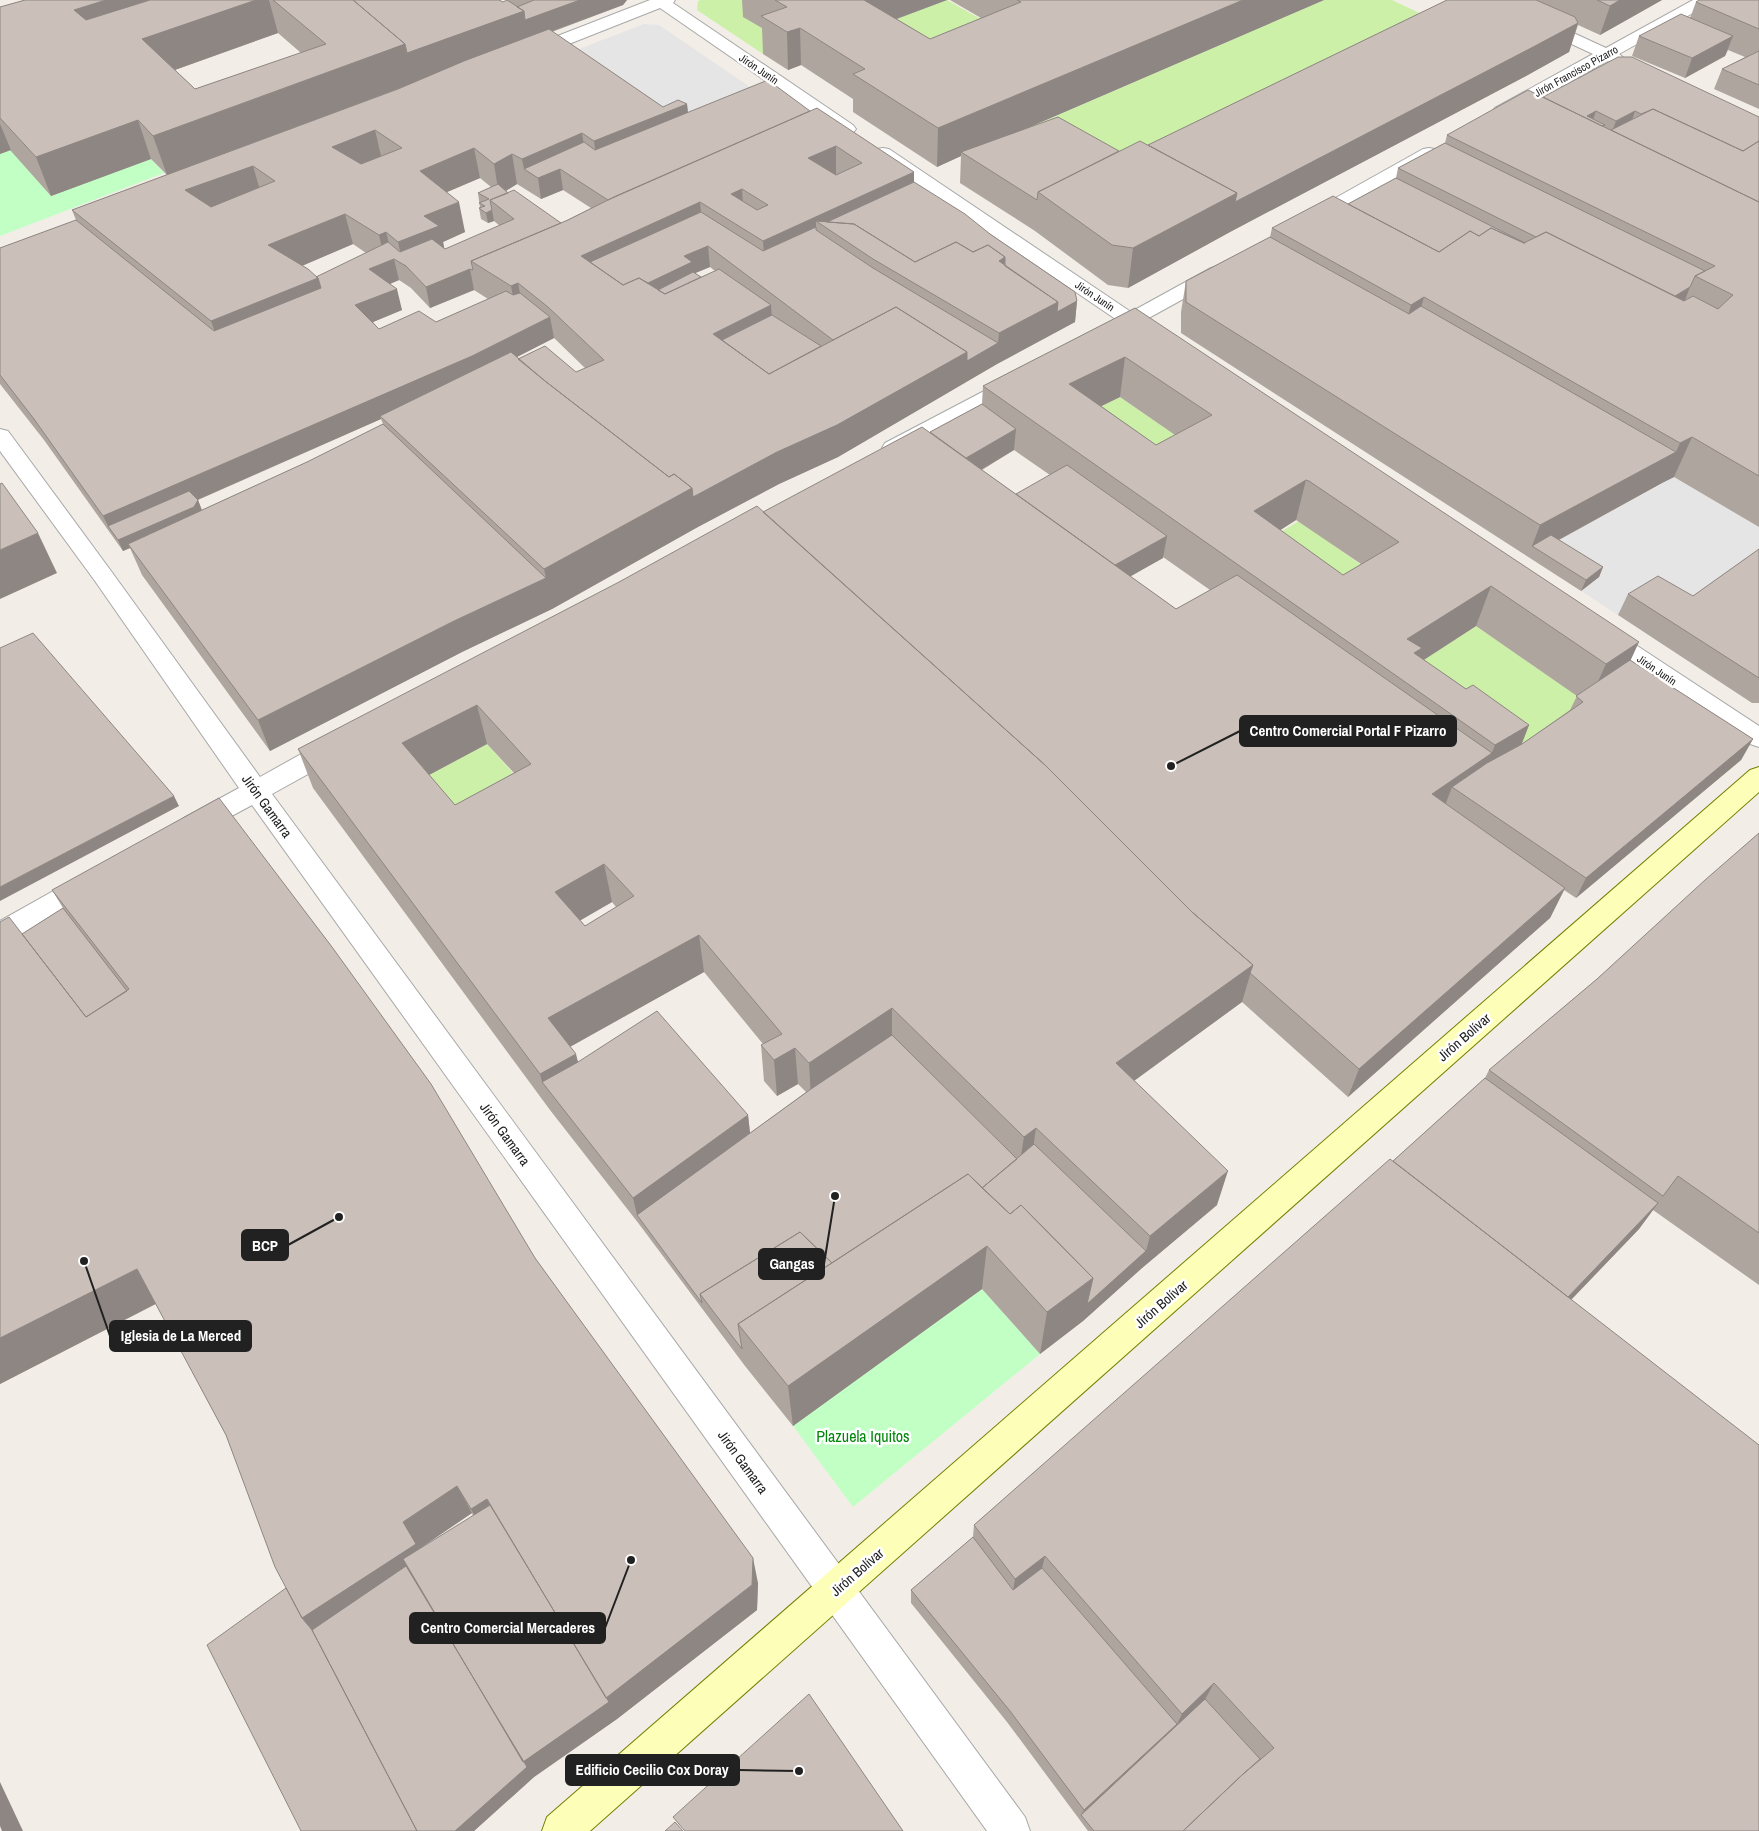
<svg xmlns="http://www.w3.org/2000/svg" width="1759" height="1831" viewBox="0 0 1759 1831" font-family="'Archivo Narrow',sans-serif">
<rect width="100%" height="100%" fill="#f2eee7"/>
<path fill="#cdf0a8" d="M701 0H791L789 45 763 54 697 10 698 1Z
M947 0 1018 40 927 75 858 33Z
M1324 0H1392L1447 26 1123 186 1028 128Z
M1120 397 1204 455 1150 485 1065 424Z
M1299 521 1387 583 1332 615 1246 552Z
M1476 626 1588 703 1513 765 1395 678Z
M487 744 540 803 466 843 414 783Z"/>
<path fill="#c1ffc5" d="M11 150 51 196 151 159 164 173 0 236V154Z
M982 1289 1040 1354 853 1507 793 1426Z"/>
<path fill="#e5e5e5" d="M644 24 659 25 769 100 690 134 553 59Z
M1674 477 1759 527V562L1683 617 1648 597 1618 615 1581 591 1598 578 1547 546Z"/>
<g fill="none" stroke-linecap="round" stroke-linejoin="round">
<defs>
<path id="street" d="M650 0H675L673 3 853 125 856 129 853 133 847 134 841 133 660 8 536 57H524L522 53 524 49Z
M1481 0H1502L1606 48 1693 0H1713L1711 3 1619 54 1625 59 1623 63 1617 64 1607 61 1507 116 1501 117 1495 116 1492 112 1495 108 1593 54 1483 3Z
M883 148 889 149 1131 312 1211 268 1218 266 1225 268 1228 272 1225 276 1145 320 1154 329 1151 333 1144 335 1130 329C1121 334 1114 338 1104 335L1101 331 1104 327 1117 320 877 157 874 153 877 149Z
M1429 148 1435 149 1438 153 1435 157 1319 223 1312 225 1305 223 1303 219 1305 215 1423 149Z
M1016 376 1023 378 1026 382 1023 386 901 453 893 455 885 453 882 448 885 443 1009 378Z
M0 429 8 431 111 571 260 777 328 739 337 737 346 739 350 746 346 753 272 794 1025 1817 1030 1831H987L252 805 202 832 193 835 184 832 180 825 184 818 239 788 95 581 0 451Z
M1602 626 1610 628 1759 726V747L1750 744 1594 640 1590 634 1594 628Z
M90 872 100 876 104 883 100 890 10 942 0 945V921L80 876Z"/>
<path id="secondary" d="M1759 767V792L590 1831H542L547 1817 1750 770Z"/>
</defs>
<use href="#street" stroke="#a8a8a8" stroke-width="2"/>
<use href="#secondary" stroke="#748000" stroke-width="2"/>
<use href="#street" fill="#fff" fill-rule="evenodd"/>
<use href="#secondary" fill="#fdffb8" fill-rule="evenodd"/>
</g>
<path fill="#afa59f" fill-rule="evenodd" d="M25 0H499L503 2 507 1 506 0H627L623 5 552 32 663 107 687 104 688 113 810 111 914 182 1077 301 1075 322 997 364 838 457 779 484 696 528 552 609 462 652 270 751 142 575 130 548 123 551 44 440 0 384V248L76 220 72 210 407 85 167 175 151 159 51 196 10 150 0 154V7ZM278 33 301 53 195 89 175 70ZM480 178 491 187 478 193 480 208H479L481 219 488 223 494 221 500 226 445 249 444 248 443 242 465 232 447 192ZM517 184 541 199 563 190 591 208 561 223 506 191ZM353 244 366 253 316 277 302 266ZM710 267 715 271 701 277 695 273ZM399 280 411 288 430 308 474 290 488 299 436 322 379 329 373 322 402 310 390 284ZM554 338 585 368 576 372 518 358 517 357ZM381 419 383 424 307 462 202 510 198 500Z
M742 0H947L897 19 930 39 981 18 950 0H1324L1020 131 1119 151 1148 145 1447 0H1662L1600 35 1578 25 1569 52 1526 76 1230 232 1128 288 1108 285 1035 231 960 183 961 156 937 167 853 112V99L801 65 788 70 763 54 762 28 743 17Z
M1759 0V109L1714 89 1722 69 1745 57 1728 50 1725 56 1685 78 1632 56 1639 36 1690 18 1696 2Z
M1543 97 1759 117V527L1674 477 1662 483 1559 540 1603 567 1599 577 1581 591 1181 333V312L1186 281 1270 237 1272 228 1348 204 1396 178 1398 168 1445 143 1447 135Z
M1135 308 1630 660 1753 739 1741 760 1576 898 1564 890 1550 918 1348 1097 1242 1002 1134 1081 1217 1205 1142 1268 1083 1321 1040 1354 982 1289 793 1426 745 1366 639 1224 550 1110 313 788 298 749 763 512 930 432 982 404 983 386ZM1120 397 1175 435 1156 445 1101 406ZM1014 450 1050 475 1016 494 982 470ZM1296 520 1299 522 1361 564 1343 575 1280 530ZM1163 557 1210 590 1176 609 1130 576 1163 558ZM1476 626 1577 696 1570 710 1522 744 1529 725 1466 689 1424 660ZM487 744 514 773 455 805 429 775ZM612 902 616 907 585 926 580 920ZM704 972 763 1044 761 1045 764 1081 777 1096 798 1084 806 1092 750 1133 748 1115 578 1062 570 1047Z
M1759 549V703H1752L1618 615 1628 594 1693 596Z
M1759 833V1285L1653 1210 1639 1229 1571 1300 1759 1831H1088L1007 1722 911 1603V1590L973 1537 974 1525 1393 1161 1485 1078 1489 1070 1597 979Z
M52 890 535 1258 758 1583 757 1610 617 1719 534 1777 474 1831H301L286 1588 226 1435 156 1304 0 1384V922L22 934 63 908ZM472 1513 473 1516 420 1549H419Z"/>
<path fill="#8e8682" d="M58 0H150L87 47Z
M256 0H269L278 33 155 77 142 39Z
M564 0H627L623 5 528 40 525 20Z
M858 0H947L858 33Z
M1243 0H1324L965 155 961 152V156L937 167 938 128Z
M1620 0H1662L1600 35 1610 6Z
M524 11 528 40 167 175 153 136 405 44Z
M1578 23 1569 52 1526 76 1230 232 1128 288 1133 248 1237 193Z
M800 28 801 65 788 70 787 32Z
M1733 36 1725 56 1685 78 1692 58Z
M687 104 690 134 598 171 594 141Z
M1596 111 1589 132 1587 116Z
M1635 111 1628 132 1609 140 1616 121Z
M138 120 151 159 51 196 36 157Z
M0 124 11 150 0 154Z
M375 130 382 160 340 177 332 147Z
M582 133 587 163 560 169 563 190 541 199 538 178 524 169 522 159Z
M836 146V176L808 158Z
M474 148 480 178 426 201 420 171Z
M512 154 517 184 499 195 494 164Z
M253 166 262 197 195 221 185 190Z
M914 172V202L849 233 816 221V248L765 272 763 241Z
M742 189 744 220 731 194Z
M459 202 465 232 443 242 446 256 406 266 403 265 398 242 424 216Z
M700 202 703 233 582 266 581 256Z
M492 210 494 221 488 223 486 213Z
M345 214 353 244 278 276 268 245Z
M386 232 393 259H394L399 280 375 290 369 269 385 262 379 235Z
M708 246 710 267 693 274 651 304 625 295 684 256Z
M1005 257 1004 275 999 261Z
M470 269 474 290 430 308 426 287Z
M318 278 327 309 222 352 211 321Z
M518 283 524 314 517 317 511 286Z
M1690 287 1679 316 1666 302Z
M397 289 402 310 361 327 355 305Z
M1424 297 1413 337 1400 345 1411 305Z
M1077 301 1075 322 997 364 838 457 779 484 696 528 552 609 462 652 270 751 258 720 454 621 546 578 544 569 692 488 967 352 998 343 999 333 1058 302Z
M771 305 773 336 714 344 713 334Z
M550 317 554 338 476 378 380 416 381 419 115 536 108 526 103 516Z
M1125 357 1120 397 1065 424 1069 384Z
M1016 429 1014 450 957 484 958 463Z
M1692 437 1674 477 1662 483 1680 443Z
M1676 452 1662 483 1540 550 1532 546 1540 525Z
M1306 480 1296 520 1246 552 1254 511Z
M198 500 202 511 128 544 130 548 123 551 118 540Z
M38 533 57 573 0 599V550Z
M1167 536 1163 558 1103 592 1106 570Z
M1603 567 1599 577 1581 591 1586 580Z
M1491 586 1476 626 1417 664 1407 639Z
M1639 642 1621 681 1588 703 1606 664Z
M477 705 487 744 414 783 402 743Z
M1529 725 1513 765 1479 784 1495 745Z
M1753 739 1741 760 1576 898 1586 878Z
M1492 753 1479 784 1452 787 1444 808 1432 794Z
M174 796 179 806 0 901V887Z
M604 864 612 902 564 930 555 892Z
M1565 888 1550 918 1348 1097 1359 1069Z
M699 935 704 972 557 1054 548 1018Z
M1253 965 1242 1002 1109 1099 1116 1063Z
M892 1008V1044L811 1098 809 1063Z
M795 1048 798 1084 777 1096 774 1060Z
M576 1054 585 1090 542 1082 540 1074Z
M748 1115 751 1142 637 1215 633 1198Z
M1036 1128 1031 1163 1020 1162 1024 1137Z
M1228 1171 1217 1205 1142 1268 1083 1321 1040 1354 1047 1312 1093 1278 1146 1251 1150 1236Z
M1678 1176 1639 1229 1544 1328 1561 1303 1658 1203Z
M987 1246 982 1289 793 1426 788 1386Z
M137 1269 161 1301 0 1384V1338Z
M457 1486 472 1513 419 1549 432 1570 609 1702 606 1698 753 1558 758 1583 757 1610 617 1719 534 1777 474 1831H455L323 1642 302 1618 403 1522Z
M487 1499 500 1526 485 1536 471 1509Z
M1045 1556 1039 1581 1011 1603 1015 1579Z
M1214 1683 1202 1705 1081 1815 1084 1810 1177 1724 1182 1714Z
M0 1782 23 1831H2L0 1826Z"/>
<path fill="#cbc0b9" stroke="#8e8682" fill-rule="evenodd" d="M25 0H106L74 10 86 20 150 0H256L142 39 195 89 326 44 273 0H353L405 44 153 136 138 120 36 157 0 118V7Z
M353 0H499L503 2 507 0 524 11 407 53 405 44Z
M534 0H580L525 20 524 11 517 7Z
M775 0H864L930 39 1021 2 1017 0H1243L938 128 853 74 865 69 800 28 787 32 761 16 787 7Z
M1447 0H1536L1575 17 1578 23 1535 46 1235 202 1237 193 1148 145Z
M1597 0H1620L1610 6Z
M1699 0H1759V29L1696 2Z
M1681 14 1733 36 1692 58 1639 36Z
M549 29 663 107 678 100 687 104 594 141 582 133 522 159 512 154 494 164 474 148 420 171 459 202 424 216 439 226 398 242 386 232 379 235 345 214 268 245 308 269 318 278 211 321 72 210 398 89 464 61ZM375 130 402 148 361 164 332 147ZM253 166 275 181 211 207 185 190Z
M1759 51V85L1722 69Z
M1618 57H1632L1759 117V141L1743 151 1653 109 1641 114 1635 111 1616 121 1596 111 1587 116 1605 125 1602 126 1543 97Z
M768 80 810 111 608 200 560 169 538 178 524 169 584 142 595 150Z
M1528 90 1759 202V476L1692 437 1680 443 1424 297 1411 305 1272 228 1333 196 1439 252 1470 231 1479 236 1491 228 1524 243 1546 232 1684 301 1693 296 1718 309 1733 295 1695 276 1715 266 1447 135Z
M817 108 914 172 763 241 700 202 581 256 623 285 639 278 665 294 719 269 771 305 713 334 769 374 896 307 967 352 837 425 777 452 693 497 692 488 674 474 669 477 545 381 518 359 545 346 576 372 604 360 548 307 518 283 511 286 471 261 568 220 616 196ZM836 146 862 163 836 175 808 158ZM742 189 768 205 757 210 731 194Z
M1653 109 1743 151 1759 141V202L1611 130Z
M1058 117 1119 151 1038 192 1037 200 961 152Z
M1140 141 1237 193 1133 248 1112 245 1038 192Z
M1445 143 1705 271 1695 276 1690 287 1675 296 1546 232 1536 237 1398 168Z
M1396 178 1525 243H1524L1491 228 1479 236 1470 231 1439 252 1348 204Z
M914 182 965 214 990 234 1075 292 1077 301 1057 312 1058 302 1005 266V257L988 245 973 252 956 242 915 262 854 224 827 222Z
M498 184 508 193 490 200 492 210 486 213 479 208 485 206 479 203 489 199 478 193Z
M514 190 561 223 471 261 473 270 470 269 426 287 406 266 394 259 369 269 397 289 355 305 379 329 419 311 436 322 506 291 513 295 520 293 550 317 472 356 103 516 34 419 0 375V248L76 220 214 331 321 288 318 278 316 277 388 242 400 252 432 239 445 249 514 219 490 200Z
M701 212 763 251 816 227V230L873 268 998 343 967 361V352L896 307 833 340 708 246 684 256 692 262 648 283 639 278 623 285 590 262Z
M816 221 854 224 915 262 956 242 973 252 988 245 1005 257 999 261 1058 302 999 333 873 259Z
M1270 237 1409 314 1421 306 1676 452 1540 525 1186 302V281Z
M693 272 701 277 665 294 658 290Z
M1135 308 1639 642 1606 664 1491 586 1407 639 1422 648 1414 653 1466 689 1473 685 1529 725 1495 745 983 386ZM1125 357 1212 415 1156 445 1069 384ZM1306 480 1309 481 1399 542 1343 575 1254 511Z
M772 315 821 346 769 374 722 340Z
M511 352 545 381 669 477 674 474 692 488 544 569 380 416Z
M982 404 1016 429 966 458 930 432Z
M383 424 546 578 454 621 258 720 128 544 307 462Z
M922 427 1176 609 1237 575 1492 753 1432 794 1565 888 1359 1069 1250 973 1253 965 1192 912 1045 765 763 512Z
M1067 465 1167 536 1115 565 1016 494Z
M2 483 38 533 0 550V484Z
M189 491 198 500 194 507 118 540 108 526Z
M757 506 1045 765 1192 912 1253 965 1116 1063 1228 1171 1150 1236 1036 1128 1024 1137 892 1008 809 1063 795 1048 774 1060 761 1045 782 1034 699 935 548 1018 576 1054 540 1074 298 749 619 582ZM477 705 531 764 455 805 402 743ZM604 864 634 896 585 926 555 892Z
M1551 535 1603 567 1586 580 1532 546Z
M1759 549V678L1628 594 1658 576 1693 596Z
M33 633 174 796 0 887V648Z
M1630 660 1753 739 1586 878 1452 787 1487 763 1522 744 1583 702 1576 696Z
M219 798 332 947 431 1084 535 1258 753 1558 752 1585 606 1698 487 1499 471 1509 457 1486 403 1522 416 1544 302 1618 275 1567 226 1435 137 1269 0 1338V922L9 917 86 1017 129 989 52 890Z
M1759 833V1233L1678 1176 1663 1196 1489 1070 1597 979 1705 880Z
M63 908 127 991 86 1017 22 934Z
M657 1011 748 1115 633 1198 542 1082 578 1062Z
M892 1035 1017 1159 982 1188 968 1174 832 1263 800 1232 700 1294 702 1303 637 1215 811 1089Z
M1485 1078 1658 1203 1568 1297 1393 1161Z
M1034 1144 1146 1251 1087 1304 1093 1278 1021 1205 1010 1214 982 1188Z
M1390 1159 1759 1445V1831H1183L1242 1775 1274 1748 1214 1683 1182 1714 1045 1556 1015 1579 974 1525Z
M968 1174 1010 1214 1021 1205 1093 1278 1047 1312 987 1246 788 1386 738 1324Z
M800 1232 832 1263 738 1324 742 1349 700 1294Z
M490 1505 609 1702 523 1762 403 1559Z
M973 1537 1013 1590 1042 1568 1177 1724 1084 1810 1010 1711 911 1590Z
M406 1566 527 1767 455 1831H417L312 1630Z
M286 1588 302 1618 312 1630 417 1831H301L207 1645Z
M809 1694 903 1831H685L673 1817Z
M1205 1699 1260 1759 1242 1775 1183 1831H1094L1081 1815Z
M675 1822 683 1831H665Z"/>
<g text-anchor="middle" dominant-baseline="central" stroke-width="5" stroke-linejoin="round" paint-order="stroke">
<g font-size="11" fill="#212121" stroke="#fff">
<text transform="translate(759 69) rotate(34)">Jirón Junín</text>
<text transform="translate(1576 71) rotate(-29)">Jirón Francisco Pizarro</text>
<text transform="translate(1095 296) rotate(34)">Jirón Junín</text>
<text transform="translate(1657 670) rotate(34)">Jirón Junín</text>
</g>
<g font-size="14" fill="#212121" stroke="#fff">
<text transform="translate(267 806) rotate(54)">Jirón Gamarra</text>
<text transform="translate(1464 1037) rotate(-41)">Jirón Bolívar</text>
<text transform="translate(505 1134) rotate(54)">Jirón Gamarra</text>
<text transform="translate(1161 1304) rotate(-41)">Jirón Bolívar</text>
<text transform="translate(743 1462) rotate(54)">Jirón Gamarra</text>
<text transform="translate(857 1572) rotate(-41)">Jirón Bolívar</text>
</g>
<g font-size="16" fill="#01870a" stroke="#fff">
<text x="863" y="1436">Plazuela Iquitos</text>
</g>
</g>
<path fill="none" stroke="#212121" stroke-width="2" d="M1171 766L1240 731M339 1217L288 1245M835 1196L824 1264M84 1261L110 1336M631 1560L605 1628M799 1771L739 1770"/>
<g fill="#212121" stroke="#fff" stroke-width="2">
<circle cx="1171" cy="766" r="5"/>
<circle cx="339" cy="1217" r="5"/>
<circle cx="835" cy="1196" r="5"/>
<circle cx="84" cy="1261" r="5"/>
<circle cx="631" cy="1560" r="5"/>
<circle cx="799" cy="1771" r="5"/>
</g>
<g fill="#212121" stroke="#212121" stroke-width="2">
<rect x="1240" y="716" width="216" height="30" rx="5"/>
<rect x="242" y="1230" width="46" height="30" rx="5"/>
<rect x="759" y="1249" width="65" height="30" rx="5"/>
<rect x="110" y="1321" width="141" height="30" rx="5"/>
<rect x="410" y="1613" width="195" height="30" rx="5"/>
<rect x="566" y="1755" width="173" height="30" rx="5"/>
</g>
<g font-size="15" text-anchor="middle" font-weight="bold" fill="#fff">
<text x="1348" y="736">Centro Comercial Portal F Pizarro</text>
<text x="265" y="1251">BCP</text>
<text x="792" y="1269">Gangas</text>
<text x="181" y="1341">Iglesia de La Merced</text>
<text x="508" y="1633">Centro Comercial Mercaderes</text>
<text x="652" y="1775">Edificio Cecilio Cox Doray</text>
</g>
</svg>
